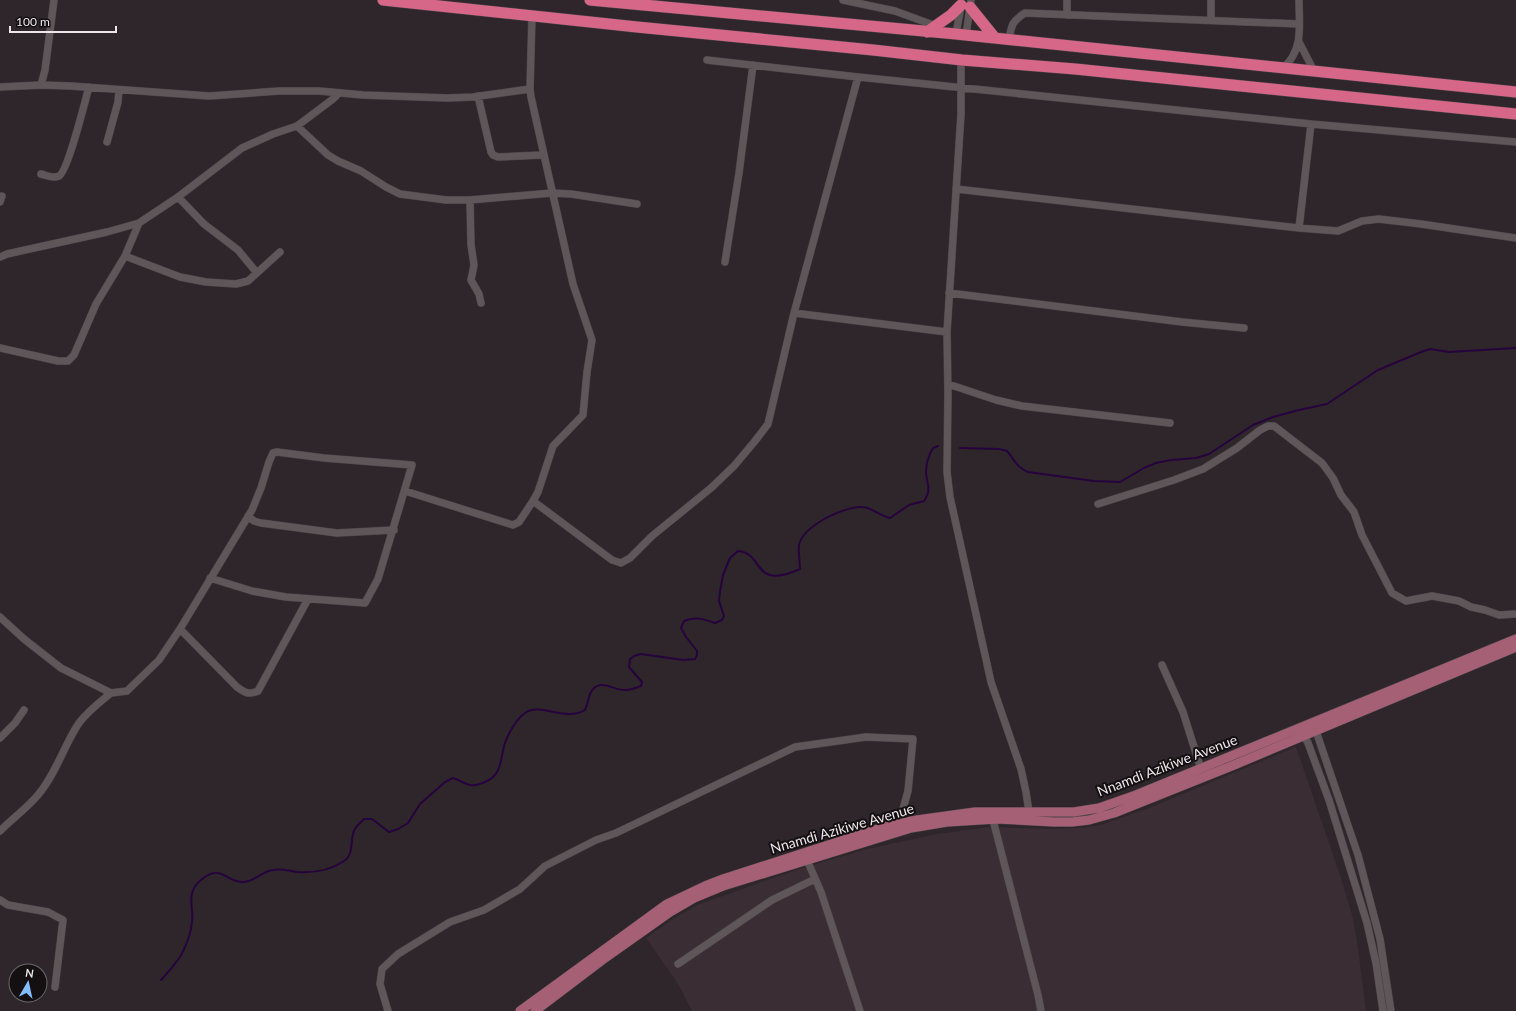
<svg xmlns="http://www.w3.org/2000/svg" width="1516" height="1011" viewBox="0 0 1516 1011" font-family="Lato,sans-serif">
<rect width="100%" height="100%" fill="#2e262a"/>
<path fill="#3b2d34" d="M1296 747 1341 878 1353 918 1359 956 1366 1011H692L677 982 646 938 673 919 697 905 796 870 867 849 937 834 990 827 1049 829 1079 828 1101 825 1149 808Z"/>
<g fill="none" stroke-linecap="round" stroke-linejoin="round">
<path stroke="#27033e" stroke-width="2" d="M960 448 999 449 1007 451C1014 459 1017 468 1028 472L1094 481 1120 482 1144 468 1156 463 1171 460 1196 458 1209 454 1253 425 1273 417 1299 410 1327 404 1378 370 1421 352 1430 349 1449 352 1516 348
M161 980C169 971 180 960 184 949 188 941 191 931 192 922 194 906 185 893 201 880 221 863 224 881 242 882 253 883 262 871 273 870 280 868 289 871 297 872 313 873 331 870 344 861 354 855 350 840 354 831 356 826 361 822 364 819H372L389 832 398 829 408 823 420 804 445 782 453 778C459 780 465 784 470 785 476 786 480 784 485 782 505 774 499 754 507 738 511 729 518 718 525 713 540 702 566 722 585 710 588 704 588 697 591 692 600 677 613 691 626 690 631 690 636 688 641 686L642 682 629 667 630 659 634 656 641 654 683 660 695 659 697 655V651L686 637 681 628 684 621C695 616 704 619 715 623L722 620 724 616 719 601 720 592 723 575 730 558 738 551C765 553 751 591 800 569 800 563 798 550 799 545 803 526 844 506 862 507 871 507 880 516 890 518L909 505 924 501C932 489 927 485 926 473 926 464 928 456 933 448L938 446"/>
<defs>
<path id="minor" d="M843 0 895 11 936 26
M1067 15V0
M1211 20V0
M956 34 961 6
M966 35 971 0
M1009 40C1011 26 1012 21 1025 13L1299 24
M1299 42 1314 71
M707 60 858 77 1311 124 1516 142
M961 60V114L947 332 948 394 947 472 950 497 991 682 1021 769 1026 792 1029 812
M1283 68C1304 50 1299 25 1299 0
M41 85 45 70 54 0
M0 87 41 85 71 86 209 96 279 91H319L363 95 447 98 473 97 530 89
M478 96 491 152 493 155 498 157 543 155
M297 126 328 155 338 161 361 171 386 187 400 194 446 200H470L552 193 571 194 637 204
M107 142 118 102 119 90
M41 174C46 175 53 179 59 176 68 171 85 101 89 87
M956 189 1299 228 1338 231 1362 221 1379 219 1421 224 1516 238
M178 197 204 224 238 250 257 273
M470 200 471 245 474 265 471 280 479 294 481 303
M0 202 2 196
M1299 228 1311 124
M125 256 180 277 206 282 236 284 248 281 280 252
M0 257 7 254 107 232 139 223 178 197 242 148 273 134 297 126 333 99 339 93
M725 262 739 173 753 65
M949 293 1182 322 1244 328
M794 313 947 332
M0 348 58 361H68L74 355 96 304 125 256 139 223
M948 384 996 400 1022 406 1170 423
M405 491 513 525 519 522 533 501 538 492 553 446 583 415 587 372 592 340 573 284 531 97 530 89 532 16
M533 501 612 560 621 563 630 558 652 536 711 488 734 466 755 441 768 424 794 313 858 77
M1098 504 1174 480 1203 469 1237 448 1260 430 1268 426H1274L1322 463 1333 478 1341 495 1354 512 1362 535 1392 593 1406 601 1432 596 1459 601 1471 607 1485 610 1499 615 1516 614
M248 516 254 521 261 523 337 533 394 530
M0 617 24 639 61 668 111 693 127 691 159 660 180 629 252 510 261 488 269 462 273 453 277 452 324 458 412 465 378 579 365 603 286 597 252 591 210 578
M180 629 237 687C245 693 249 695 258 691L308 599
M1162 665 1183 712 1201 769
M1316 731 1358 855 1380 939 1391 1011
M1304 736 1308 743 1329 800 1367 923 1376 963 1383 1011
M0 738 15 723 24 710
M992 816 1038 995 1041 1011
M0 831C12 819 27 808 38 795 56 774 64 745 79 723 88 711 100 702 111 693
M807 860 821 892 860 1011
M0 900 8 905 48 912 63 920 55 987
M678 964 772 900 815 879
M388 1011 380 984 382 969 398 954 450 922 484 910 520 889 545 866 596 840 616 833 795 747 866 737 913 739 908 791 903 809 893 825"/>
<path id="major" d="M520 1011 667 904 705 886 723 879 887 826 917 820 975 812H1074L1099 808 1136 795 1516 639
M535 1011 605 958 670 912 694 898 723 886 911 828 947 822 997 819 1054 822H1072L1089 820 1114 813 1234 765 1516 647"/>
<path id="highway" d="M383 0 637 27 873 50 962 60 1075 69 1516 114
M590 0 956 34 1516 92
M970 7 995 38
M927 32 951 15 961 5"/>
</defs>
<use href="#minor" stroke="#494346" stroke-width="8"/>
<use href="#major" stroke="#494346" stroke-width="10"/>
<use href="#highway" stroke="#494346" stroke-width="12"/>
<use href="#minor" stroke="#5f565a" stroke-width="7"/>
<use href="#major" stroke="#a66076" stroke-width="9"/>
<use href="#highway" stroke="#d66788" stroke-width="11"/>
</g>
<g text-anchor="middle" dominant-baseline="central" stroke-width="4" stroke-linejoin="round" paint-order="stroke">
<g font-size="14" fill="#ece6e9" stroke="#141012">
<text transform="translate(1167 765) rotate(-21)">Nnamdi Azikiwe Avenue</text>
<text transform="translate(842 828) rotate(-16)">Nnamdi Azikiwe Avenue</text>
</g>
</g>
<g transform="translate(28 983) rotate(9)"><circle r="19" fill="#141012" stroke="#6a6668"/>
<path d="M0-3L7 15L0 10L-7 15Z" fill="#84bcfb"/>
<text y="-6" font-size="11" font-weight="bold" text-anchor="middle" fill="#ece6e9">N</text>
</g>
<path d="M10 26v6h106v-6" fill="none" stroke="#ece6e9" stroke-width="2"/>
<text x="16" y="26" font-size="12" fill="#ece6e9" stroke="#141012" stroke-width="3" paint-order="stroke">100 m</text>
</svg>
